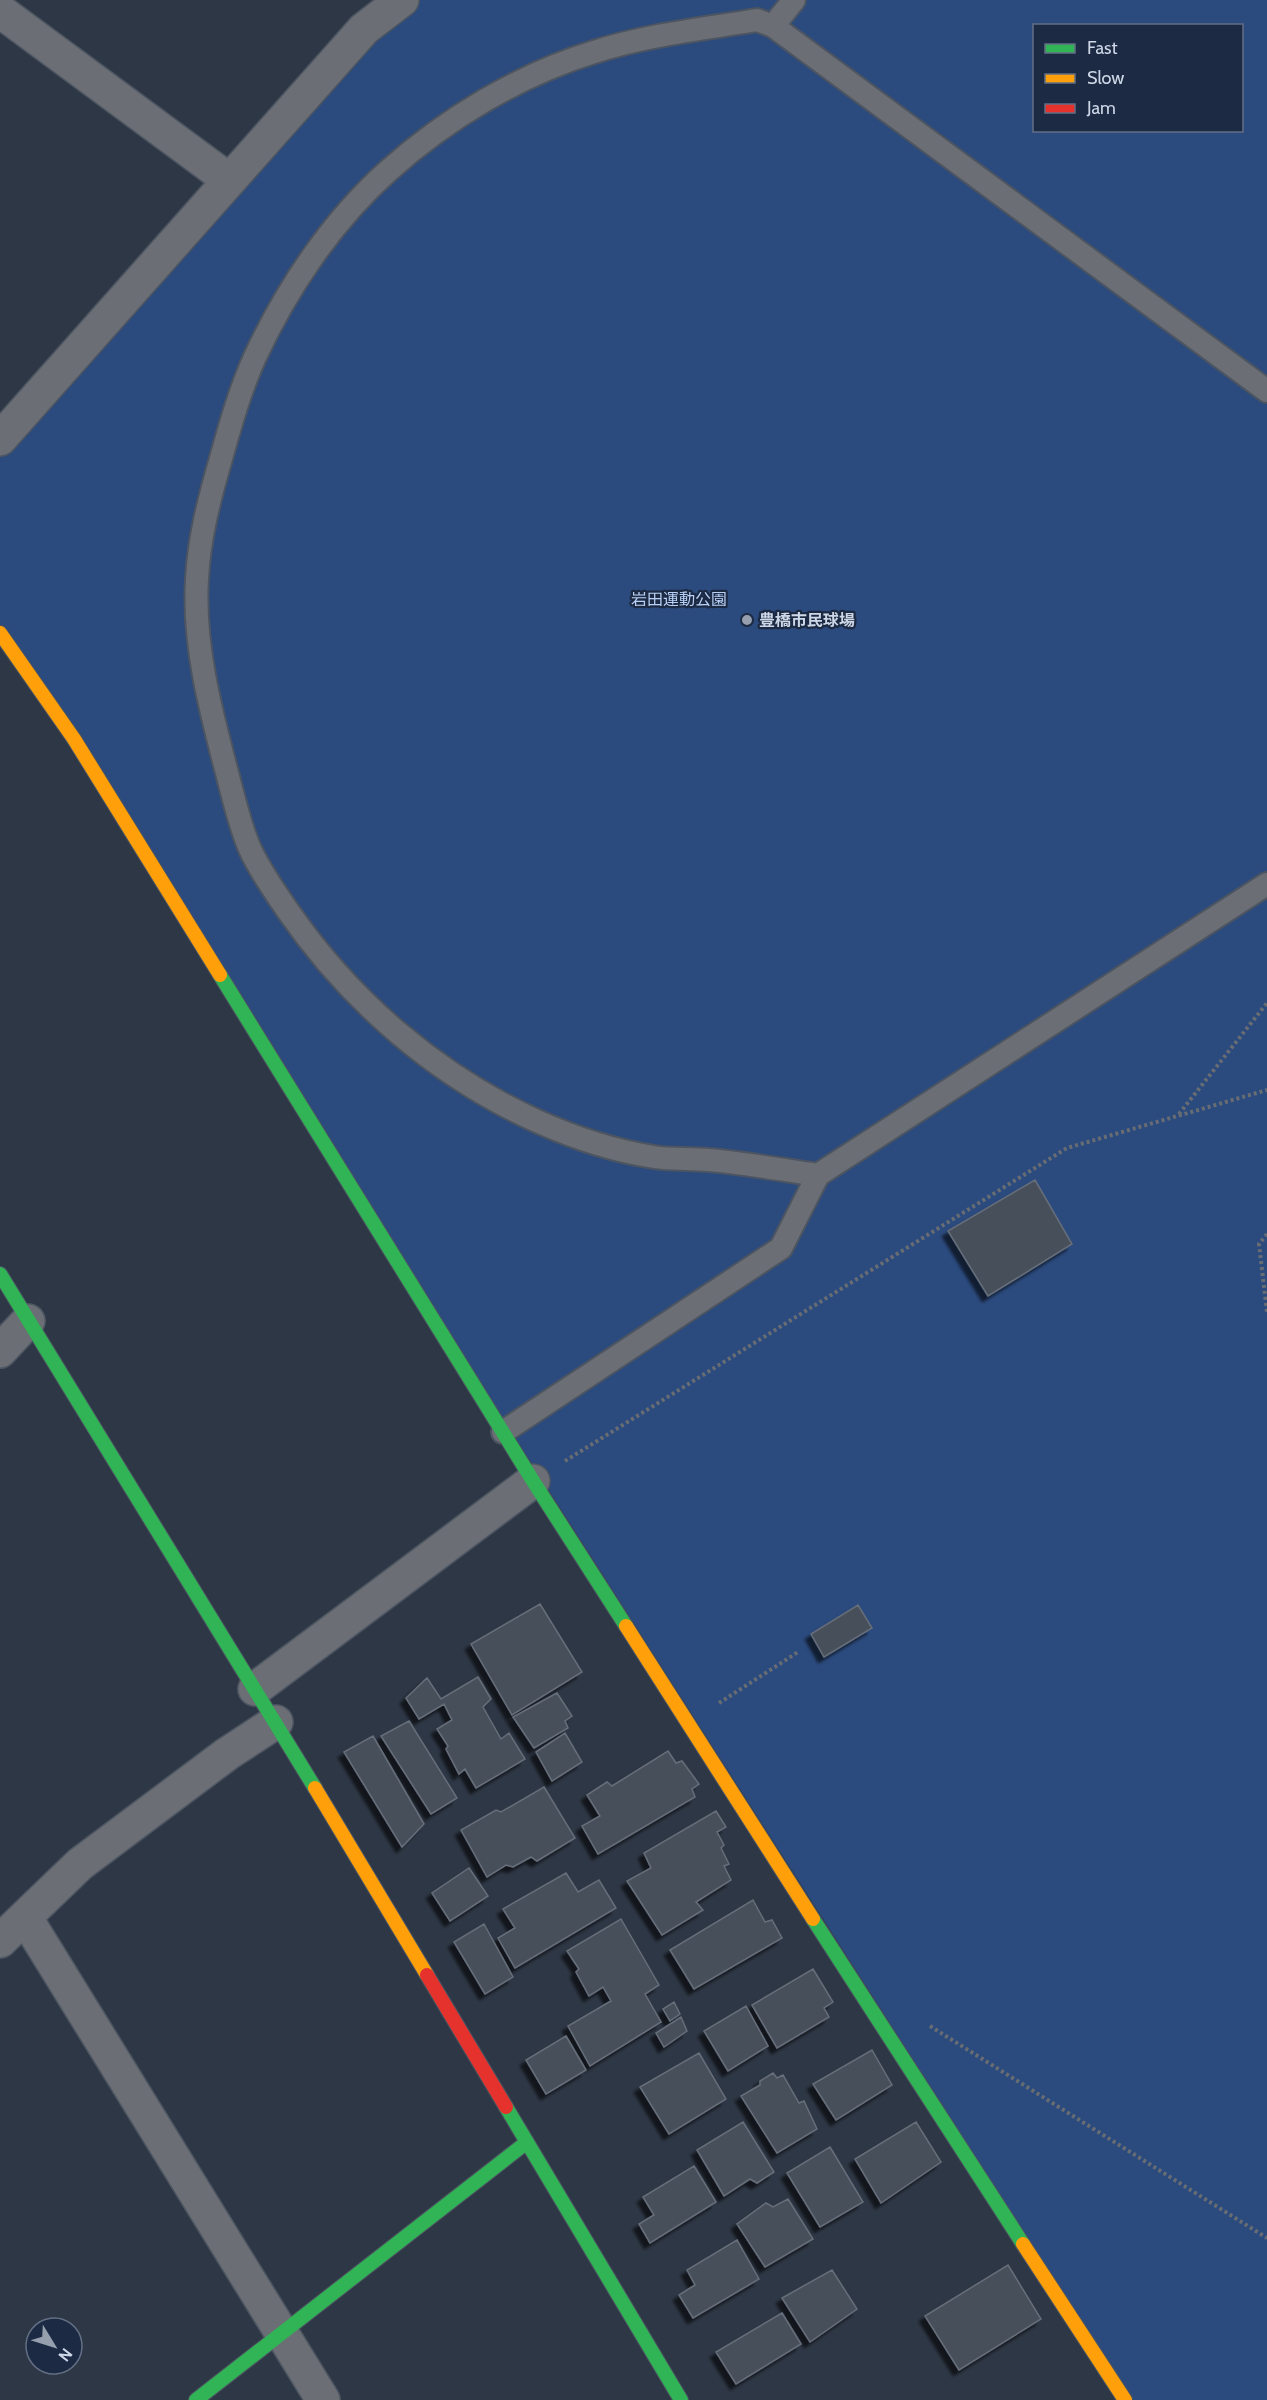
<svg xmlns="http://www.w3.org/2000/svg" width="1267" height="2400" viewBox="0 0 1267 2400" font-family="Cabin,'Noto Sans JP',sans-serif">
<defs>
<filter id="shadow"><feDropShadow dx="-5.5" dy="5.5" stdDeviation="1.5" flood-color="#0009"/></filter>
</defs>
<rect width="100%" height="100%" fill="#2e3745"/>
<path fill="#2b4a7d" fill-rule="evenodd" d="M401 0H1267V2400H1131L0 633V439ZM1034 26H1242V130H1034Z"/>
<path fill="#474f5a" stroke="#666e7a" stroke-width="1.5" filter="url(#shadow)" d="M1035 1180 1072 1244 988 1296 948 1231Z
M540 1604 582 1672 512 1715 471 1644Z
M858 1605 872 1628 824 1657 811 1634Z
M478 1677 491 1699 483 1707 501 1739 509 1733 525 1759 476 1788 465 1769 459 1774 446 1749 448 1746 437 1729 452 1720 444 1704 419 1719 406 1698 427 1678 441 1699Z
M557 1693 572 1716 565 1721 568 1728 534 1748 513 1717Z
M409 1721 457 1798 431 1814 381 1736Z
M565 1733 582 1762 552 1781 536 1752Z
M373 1736 424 1824 402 1847 344 1752Z
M668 1751 676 1763 682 1761 699 1784 692 1789 695 1797 598 1854 582 1826 600 1816 587 1795 607 1782 612 1786Z
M544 1787 575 1838 537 1861 531 1857 513 1867 506 1865 487 1877 461 1830 496 1810 501 1812Z
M716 1811 726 1827 717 1832 724 1845 721 1848 729 1864 724 1866 731 1880 696 1902 703 1910 662 1935 627 1881 651 1868 644 1853Z
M469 1868 488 1896 450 1921 432 1893Z
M566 1873 578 1892 599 1880 616 1908 515 1968 498 1938 515 1928 503 1909Z
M753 1900 765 1922 772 1920 782 1938 694 1989 670 1950Z
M621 1919 659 1985 645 1994 661 2022 590 2066 568 2026 611 2001 603 1987 589 1996 576 1972 579 1969 567 1951Z
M484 1924 513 1977 485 1994 454 1942Z
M813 1969 833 2002 824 2008 829 2017 777 2048 752 2005Z
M674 2002 680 2014 670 2021 663 2009Z
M746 2006 768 2046 728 2071 704 2031Z
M681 2017 687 2031 664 2047 656 2033Z
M566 2036 586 2070 546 2094 526 2060Z
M872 2050 892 2085 836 2120 813 2084Z
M699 2053 726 2099 669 2134 640 2087Z
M773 2073 777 2078 783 2075 799 2103 804 2101 817 2129 777 2153 741 2096 760 2085V2081Z
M743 2122 774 2172 757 2183 750 2179 724 2196 697 2150Z
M916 2122 941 2162 881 2203 855 2159Z
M830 2147 863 2202 820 2227 787 2173Z
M694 2166 716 2202 650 2243 639 2224 654 2215 643 2197Z
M788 2199 813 2239 765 2267 737 2224 766 2203 773 2207Z
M737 2240 759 2279 693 2318 679 2295 695 2285 687 2270Z
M1008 2265 1041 2319 959 2370 925 2316Z
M832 2270 857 2309 810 2342 782 2298Z
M782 2313 801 2344 736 2384 716 2352Z"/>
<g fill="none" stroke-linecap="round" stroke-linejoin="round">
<defs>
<path id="lane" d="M773 26 794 0
M818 1175C782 1170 745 1163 709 1160 691 1158 672 1160 654 1157 615 1151 575 1138 539 1122 438 1077 351 1002 288 911 275 892 260 871 250 849 239 824 233 795 226 769 210 708 193 643 197 579 199 539 209 500 220 462 230 426 240 390 255 357 287 288 332 221 388 171 447 118 519 75 594 52 646 35 703 29 757 20L773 26 1267 391
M503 1432 781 1248 818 1175 1267 884"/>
<path id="street" d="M0 11 229 180
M0 439 364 29 402 0
M0 1351 28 1321
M255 1689 533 1481
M25 1917 323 2400
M0 1941 80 1864 227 1754 276 1722"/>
<path id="fast" d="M220 975 533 1481 626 1626
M0 1274 315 1788
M813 1919 1023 2244
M506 2107 681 2400
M196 2400 527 2142"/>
<path id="slow" d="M0 633 74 739 220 975
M626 1626 813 1919
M315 1788 427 1975
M1023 2244 1125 2400"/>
<path id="jam" d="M427 1975 506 2107"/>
</defs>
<use href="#lane" stroke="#4c5561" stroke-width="26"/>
<use href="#street" stroke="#4c5561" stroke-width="36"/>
<use href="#fast" stroke="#4c5561" stroke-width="16"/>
<use href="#slow" stroke="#4c5561" stroke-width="16"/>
<use href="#jam" stroke="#4c5561" stroke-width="16"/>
<path stroke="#686d74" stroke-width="4" stroke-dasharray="3 3" stroke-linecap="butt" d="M1179 1114 1267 1003
M1267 1234 1259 1244 1267 1312
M565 1461 1067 1148 1267 1090
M719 1703 798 1652
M930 2026 1267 2238"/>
<use href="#lane" stroke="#6b6f75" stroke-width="22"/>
<use href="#street" stroke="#6b6f75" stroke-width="33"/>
<use href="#fast" stroke="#30b455" stroke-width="14"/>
<use href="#slow" stroke="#ff9f0a" stroke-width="14"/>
<use href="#jam" stroke="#e5322d" stroke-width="14"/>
</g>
<circle fill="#959fae" stroke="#1c2a43" stroke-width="2" cx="747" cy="620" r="6"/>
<g text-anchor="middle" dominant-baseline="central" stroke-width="4.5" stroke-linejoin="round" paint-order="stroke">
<g font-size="16" fill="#b8d0f7" stroke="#1c2a43">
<text x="679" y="599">岩田運動公園</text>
</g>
<g font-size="16" font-weight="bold" fill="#cdd7e7" stroke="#1c2a43" text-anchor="start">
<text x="759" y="620">豊橋市民球場</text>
</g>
</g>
<rect x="1033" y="24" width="210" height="108" fill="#1c2a43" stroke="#636f85" stroke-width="1.5"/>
<rect x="1045" y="44" width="30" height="9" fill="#30b455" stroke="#636f85" stroke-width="1.5"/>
<text x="1087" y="54" font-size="18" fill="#cdd7e7">Fast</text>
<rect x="1045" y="74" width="30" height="9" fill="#ff9f0a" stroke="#636f85" stroke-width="1.5"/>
<text x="1087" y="84" font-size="18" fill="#cdd7e7">Slow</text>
<rect x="1045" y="104" width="30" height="9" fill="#e5322d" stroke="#636f85" stroke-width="1.5"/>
<text x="1087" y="114" font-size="18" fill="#cdd7e7">Jam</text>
<g transform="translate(54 2346) rotate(128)"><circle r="28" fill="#1c2a43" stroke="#636f85" stroke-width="1.5"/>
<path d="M0-4.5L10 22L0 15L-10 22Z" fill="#959fae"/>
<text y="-9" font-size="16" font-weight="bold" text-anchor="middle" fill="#cdd7e7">N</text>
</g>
</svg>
